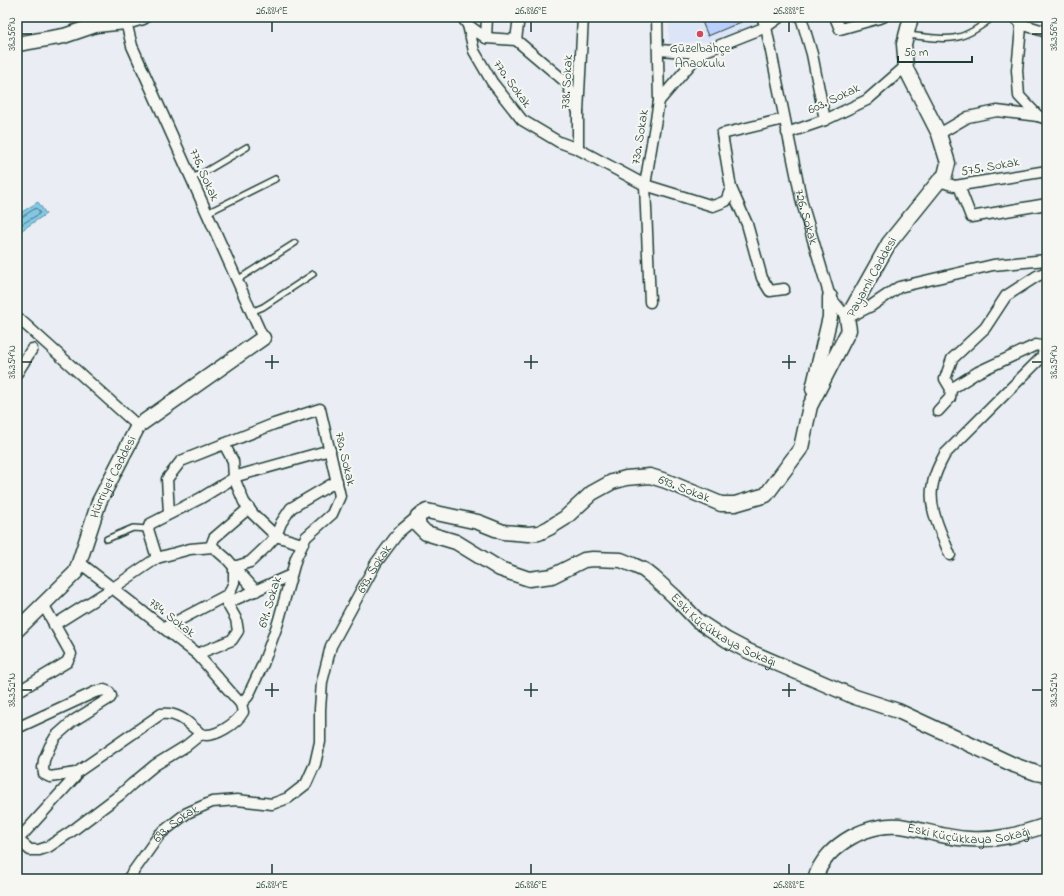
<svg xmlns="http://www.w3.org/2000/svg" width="1064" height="896" viewBox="0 0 1064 896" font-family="'Indie Flower',sans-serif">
<rect width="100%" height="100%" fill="#eaeef4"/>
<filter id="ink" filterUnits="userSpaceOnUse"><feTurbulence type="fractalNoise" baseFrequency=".025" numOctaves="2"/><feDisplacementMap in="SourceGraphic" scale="8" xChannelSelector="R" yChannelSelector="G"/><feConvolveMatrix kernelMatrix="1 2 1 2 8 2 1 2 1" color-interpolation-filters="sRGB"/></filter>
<g filter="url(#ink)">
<path fill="#dce5f7" d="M669 17H753L757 26 706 42 669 43Z"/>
<path fill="#84c7e5" stroke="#5c909e" d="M38 202 46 214 19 232 17 229V215Z"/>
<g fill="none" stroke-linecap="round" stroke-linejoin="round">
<path stroke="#47747b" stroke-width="1" d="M17 218H20L36 208 40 212 39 214 17 227"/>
</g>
<path fill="#bacffe" stroke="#1f3d34" d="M700 17H753L708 36Z"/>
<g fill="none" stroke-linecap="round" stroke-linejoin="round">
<defs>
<path id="lane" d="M907 35C950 39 958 45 993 17
M191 178 203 173 247 147
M207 213 275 179
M237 280 295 243
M251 312 263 307 313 274
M107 539 133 528 148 529"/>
<g id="street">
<path d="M462 17 468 25 486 38 516 40 567 83 578 112"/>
<path id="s1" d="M762 17 766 27 802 203 830 297 847 318 871 306 899 287 993 265 1047 260"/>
<path d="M801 17 812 54 825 120"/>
<path d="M835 17 840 29 883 17"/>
<path d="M1014 17 1021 24 1047 32"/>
<path d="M1022 17 1017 70 1019 96 1038 116 1047 119"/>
<path d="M126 22 132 46 263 338"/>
<path d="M468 25 474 51 492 82 522 120 559 142 578 149 645 185 713 206 726 201 731 188 722 134 784 119"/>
<path d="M486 38 487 17"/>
<path d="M516 40 519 17"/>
<path d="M659 50 700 53"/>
<path d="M659 101 700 53 766 27 780 17"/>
<path d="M787 133 825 120 867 100 906 66"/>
<path d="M939 134 968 117 997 111 1038 116"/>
<path d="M578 149V112L583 17"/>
<path d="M939 181 955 186 1047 171"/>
<path d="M959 186 971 217 1047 204"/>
<path d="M731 188 747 224 762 278 770 291 784 289"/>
<path d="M650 302 645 185 659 101 657 17"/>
<path d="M17 317 138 426"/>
<path d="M17 373 32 349"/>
<path d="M938 411 950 398 951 389"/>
<path d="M224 444 233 461 234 478 244 502 253 514 276 536 302 544"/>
<path d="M169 513 167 479 181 461 274 424 320 409 340 496 332 514 306 537 296 558 278 623 263 664 248 696 241 704"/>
<path d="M213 547 211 546 214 538 249 508"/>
<path d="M950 555C941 532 927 507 933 483 935 473 940 463 945 454L1042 357 1044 351 1041 346 1036 345 978 372 951 389 945 379 952 359 985 328 1006 296 1037 276 1047 272"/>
<path d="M157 558 148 529 150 524 154 522 201 498 237 476 330 450"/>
<path d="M234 567 256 591"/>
<path d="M227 603 291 575"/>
<path d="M54 625 113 588 157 558 190 549 213 547 228 560 234 567 250 562 267 546 276 536 281 523 291 508 337 481"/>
<path d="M164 628 229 594"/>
<path d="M197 654 232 640 238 631 236 619 227 603 229 594 234 582V567"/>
<path d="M17 692 67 662 71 654 43 604"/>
<path d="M17 728 95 692 104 690 109 692 111 696 110 698 73 721 56 736 50 746 44 760 43 768 44 774 50 777 76 773 161 714C174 712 185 719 194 728 196 729 199 733 201 734 214 739 237 723 243 712L241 704 197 654 79 562"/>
<path d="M17 839 30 850H39L48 847 72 831 121 794 132 784 155 765 186 746 201 734"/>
<path d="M17 841 75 777 76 773"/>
<path id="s2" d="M128 879 160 834 187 813 212 802 237 800 272 804 288 798 306 784 315 764 320 742V709L322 682 331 646 376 563 399 532 418 516"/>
</g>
<g id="secondary">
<path id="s3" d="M911 17 904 44 906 69 939 134 948 163 945 175 939 181 889 243 847 318 849 330 810 406 801 448 766 495 735 504H721L666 481 650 476 626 478 612 482 592 493 565 518 549 528 539 533 528 534 503 532 478 522 427 511 418 516V525L426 533 456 542 500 569 529 579 552 576 584 560 593 559 621 560 633 565 644 570 654 578 674 596 698 621 727 640 748 651 855 697 898 711 1014 765 1036 773 1047 775"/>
<path d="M17 44 64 36 96 25 126 22 143 17"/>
<path d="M813 389 830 317V297"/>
<path id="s4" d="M17 630 76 572 99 502 138 426 263 338"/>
<path id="s5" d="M815 879C825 844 871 820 906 827 927 831 947 838 969 839 998 841 1020 834 1047 825"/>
</g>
</defs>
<use href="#lane" stroke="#1f3d34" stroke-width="8"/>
<use href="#street" stroke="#1f3d34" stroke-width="13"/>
<use href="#secondary" stroke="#1f3d34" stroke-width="17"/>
<use href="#lane" stroke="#f6f6f2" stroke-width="5"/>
<use href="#street" stroke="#f6f6f2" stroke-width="10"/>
<use href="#secondary" stroke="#f6f6f2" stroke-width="14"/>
</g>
</g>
<path fill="none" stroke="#1f3d34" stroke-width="1.5" d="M272 22V32M531 22V32M789 22V32M22 34H32M1032 34H1042M272 355V369M531 355V369M789 355V369M22 362H32M265 362H279M524 362H538M782 362H796M1032 362H1042M272 683V697M531 683V697M789 683V697M22 690H32M265 690H279M524 690H538M782 690H796M1032 690H1042M272 864V874M531 864V874M789 864V874"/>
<circle fill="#d1495b" stroke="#f6f6f2" stroke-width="1.5" cx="700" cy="34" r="4"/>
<g text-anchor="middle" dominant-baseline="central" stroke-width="4" stroke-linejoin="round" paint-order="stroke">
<g font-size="13" fill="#1f3d34" stroke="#f6f6f2">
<text x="700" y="48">Güzelbahçe<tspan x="700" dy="15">Anaokulu</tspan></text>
</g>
<g font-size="13" fill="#1f3d34" stroke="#f6f6f2">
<text transform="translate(567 82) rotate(-87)">738. Sokak</text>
<text transform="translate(512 84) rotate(54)">770. Sokak</text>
<text transform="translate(834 99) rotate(-25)">603. Sokak</text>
<text transform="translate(640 137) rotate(-81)">730. Sokak</text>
<text transform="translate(990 167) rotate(-10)">575. Sokak</text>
<text transform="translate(204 175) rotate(66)">776. Sokak</text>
<text stroke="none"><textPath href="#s1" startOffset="205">726. Sokak</textPath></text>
<text transform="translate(872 277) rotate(-61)">Payamlı Caddesi</text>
<text transform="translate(345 459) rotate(77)">780. Sokak</text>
<text stroke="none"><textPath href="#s4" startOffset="185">Hürriyet Caddesi</textPath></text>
<text transform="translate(684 489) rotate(21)">693. Sokak</text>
<text stroke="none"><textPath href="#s2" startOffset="447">693. Sokak</textPath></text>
<text transform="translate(270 602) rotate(-73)">691. Sokak</text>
<text transform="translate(172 618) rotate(38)">784. Sokak</text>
<text stroke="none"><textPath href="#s3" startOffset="1274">Eski Küçükkaya Sokağı</textPath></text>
<text stroke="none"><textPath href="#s2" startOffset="74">693. Sokak</textPath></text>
<text stroke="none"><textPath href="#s5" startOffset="177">Eski Küçükkaya Sokağı</textPath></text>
</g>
</g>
<rect width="1064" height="896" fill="none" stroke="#f6f6f2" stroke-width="44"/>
<path d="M898 56v6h74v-6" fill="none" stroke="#1f3d34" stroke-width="2"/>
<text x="904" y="56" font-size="12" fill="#1f3d34" stroke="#f6f6f2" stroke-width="3" paint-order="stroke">50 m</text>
<rect x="22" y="22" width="1020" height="852" fill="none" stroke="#1f3d34" stroke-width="1.5"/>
<g font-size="10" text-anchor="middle" fill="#1f3d34">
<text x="272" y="14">26.884°E</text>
<text x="531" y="14">26.886°E</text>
<text x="789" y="14">26.888°E</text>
<text transform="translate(11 34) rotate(-90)" y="4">38.356°N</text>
<text transform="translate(1053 34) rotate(-90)" y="4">38.356°N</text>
<text transform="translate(11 362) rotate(-90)" y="4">38.354°N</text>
<text transform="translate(1053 362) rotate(-90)" y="4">38.354°N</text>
<text transform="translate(11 690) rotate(-90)" y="4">38.352°N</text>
<text transform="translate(1053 690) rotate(-90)" y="4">38.352°N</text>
<text x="272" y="888">26.884°E</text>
<text x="531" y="888">26.886°E</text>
<text x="789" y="888">26.888°E</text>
</g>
</svg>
